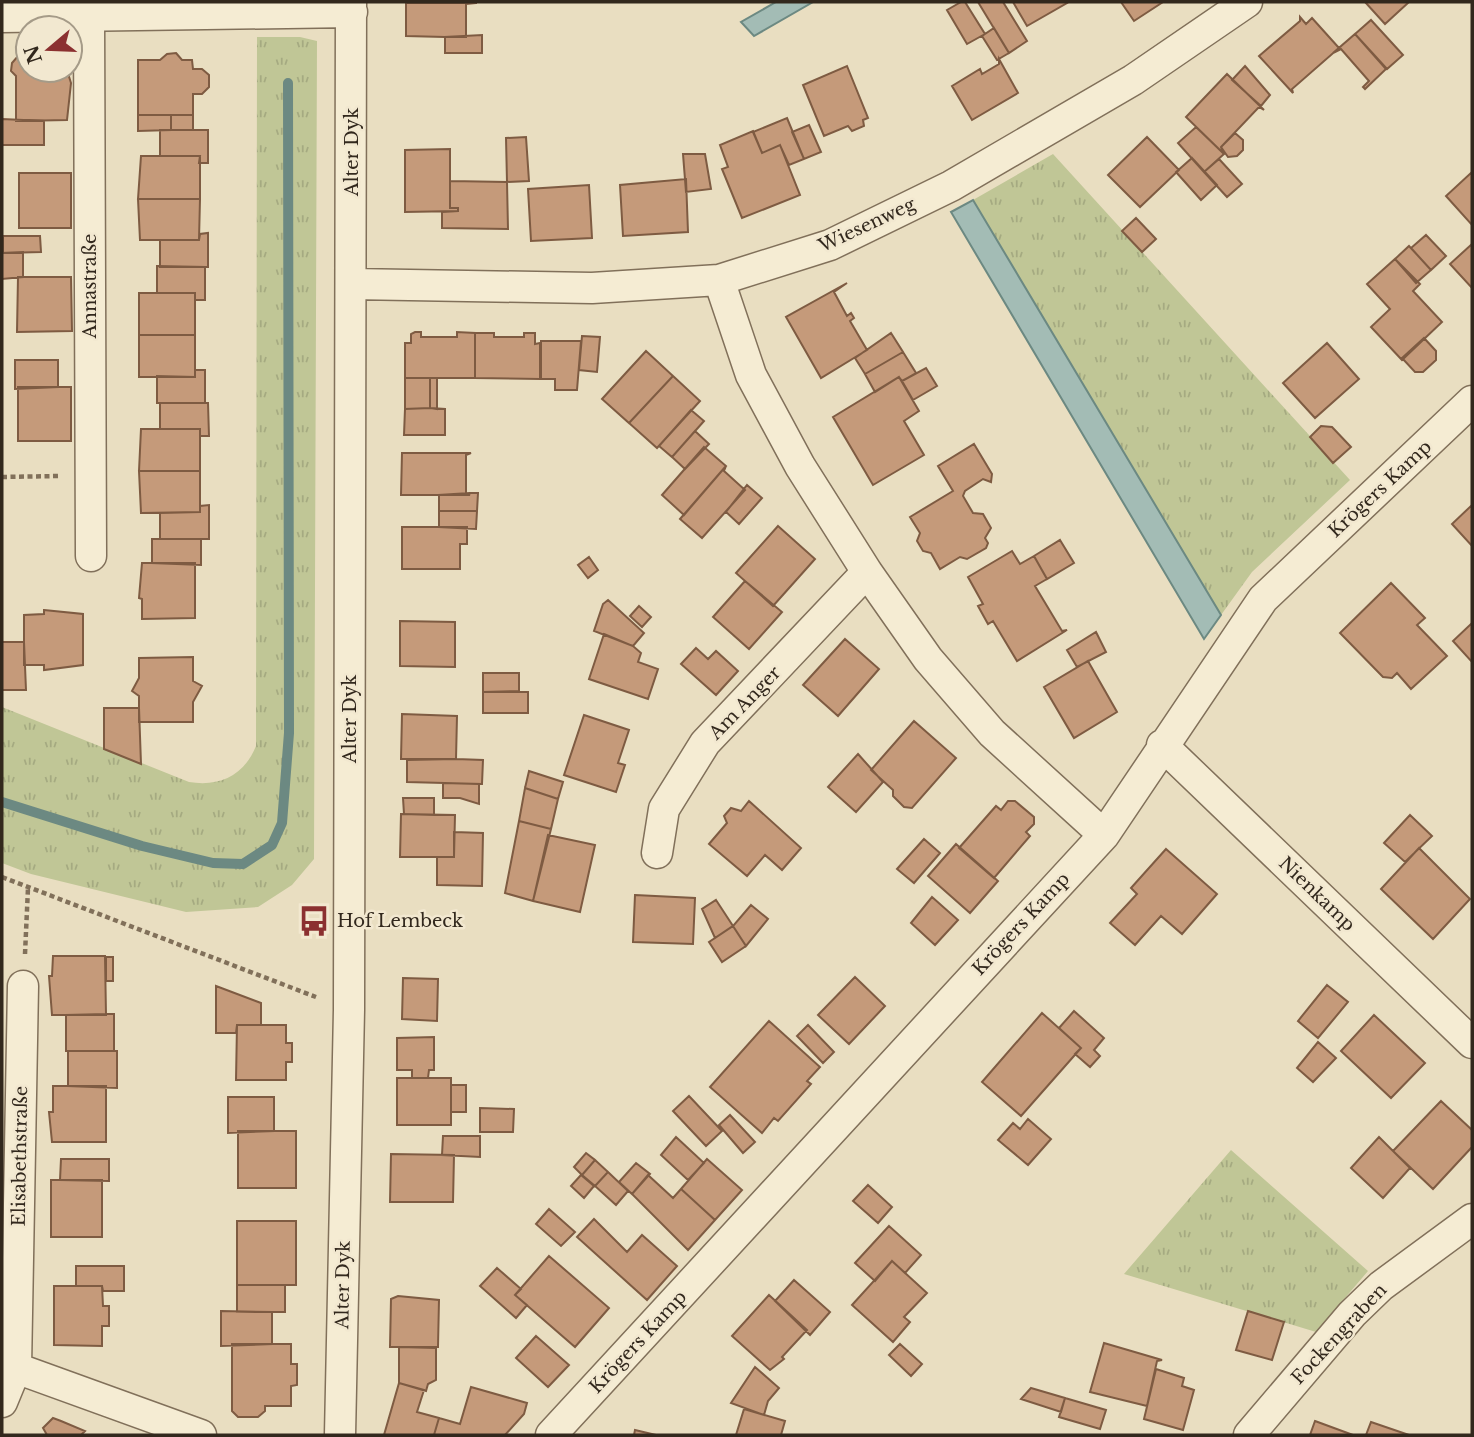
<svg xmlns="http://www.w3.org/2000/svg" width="1474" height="1437" viewBox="0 0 1474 1437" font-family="'Libre Baskerville',serif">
<defs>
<pattern id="grass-tufts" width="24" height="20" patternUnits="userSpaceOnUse" patternTransform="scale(1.75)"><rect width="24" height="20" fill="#c0c696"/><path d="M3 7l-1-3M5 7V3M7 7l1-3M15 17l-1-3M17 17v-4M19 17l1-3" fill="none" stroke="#a5aa81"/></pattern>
</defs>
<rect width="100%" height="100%" fill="#e9dec1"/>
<path fill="url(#grass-tufts)" d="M257 37H300L317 41 314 859 292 885 258 907 186 912 31 874 2 863V707L189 782C219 787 244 776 256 746Z
M1053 154 1350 480 1252 572 1221 615 973 200Z
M1231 1150 1368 1271 1316 1332 1124 1274Z"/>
<path fill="#a3bcb5" stroke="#6c8982" stroke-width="2" d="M776 2H813L754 36 741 22Z
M973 200 1221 615 1204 639 951 212Z"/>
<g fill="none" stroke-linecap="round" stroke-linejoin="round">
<path stroke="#6c8982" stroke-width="10" d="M2 802 142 846 213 863 243 864 272 845 282 823 289 733 288 83"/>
</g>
<path fill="#c59a7a" stroke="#7e5b42" stroke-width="2" d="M406 2H476V3H406Z
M961 2H965L985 34 967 44 947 10Z
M978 2H1003L1027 41 1009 53Z
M1013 2H1066L1067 3 1027 26Z
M1121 2H1163L1134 21Z
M1365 2H1409L1385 24Z
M406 3H476L466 4V37H445L406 36Z
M1300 17 1306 24 1312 18 1339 48 1292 89 1293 93 1259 56 1300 21Z
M1371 20 1403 55 1387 69 1355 34Z
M994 28 1009 53 997 60 982 36Z
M1355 34 1386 69 1365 89 1363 87 1369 81 1341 49 1333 53Z
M482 35V53H445V37Z
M176 53 182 60H192L193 69H202L209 75V87L202 94H193V115H138V60H160L167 54Z
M18 56 28 58V70H67L71 83 67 120 16 121V76L11 71 12 63Z
M999 59 1018 93 972 120 952 86 980 69 982 74 999 64Z
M847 66 868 118 863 120 864 126 852 131 848 126 824 136 803 85Z
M1245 66 1270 95 1261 106 1232 80Z
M1227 74 1264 110 1259 107 1221 147 1223 153 1186 117Z
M138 115H171V130L138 131Z
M171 115H193V130H171Z
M787 118 804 159 789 165 780 145 762 153 753 132Z
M2 119 44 121V145H2Z
M809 125 821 152 804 159 792 132Z
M1196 127 1224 154 1204 172 1178 143Z
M160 130H208V163H199L200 156H160Z
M753 131 762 153 780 145 800 195 742 218 722 169 728 167 720 145Z
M1235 133 1243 140V150L1237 156 1228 157 1221 147Z
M526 137 529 181 507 182 506 138Z
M1147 137 1179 170 1140 207 1108 175Z
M450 149V208H458V211L405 212V150Z
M683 154H705L711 189 686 192Z
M141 156H200V199H138Z
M1192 158 1217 185 1201 200 1176 172Z
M1219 159 1242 184 1227 197 1204 172Z
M1472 172V225L1446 196Z
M19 173H71V228H19Z
M686 179 688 232 623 236 620 185Z
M450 181 507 182 508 229 442 228V212L458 211V208H450Z
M589 185 592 238 531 241 528 189Z
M138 199H200L199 240H140Z
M1136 218 1156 239 1142 252 1122 231Z
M208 233V267H160V240H199L200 234Z
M1426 235 1446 256 1431 270 1411 248Z
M3 236H40L41 252 3 253Z
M1472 244V288L1450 264Z
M1409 246 1431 270 1416 283 1395 259Z
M23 252V277L2 279V253Z
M1395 259 1420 284 1413 291 1442 322 1402 360 1371 327 1390 309 1367 284Z
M157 266 205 267V300H195V293H157Z
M18 277H71L72 331 17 332Z
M847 283 834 292 847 316 851 313 854 318 850 321 867 350 821 378 786 317Z
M139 293H195V335H139Z
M415 332H421V337H457V332L475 333V378H405V343H411V334Z
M475 333H494V337H524V333H535V344L540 343V379L475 378Z
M891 333 903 352 865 374 855 358Z
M139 335H195V377H139Z
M582 336 600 337 597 372 579 370Z
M1424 338 1436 351V360L1423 372H1415L1402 358Z
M541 341H581L577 390H555V379H541Z
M1327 343 1359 379 1315 418 1283 383Z
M646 351 673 376 629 423 602 399Z
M903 352 916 373 902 381 899 377 875 392 865 374Z
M15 360H58V387L15 389Z
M926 368 937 386 913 400 902 381Z
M195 370H205V403H157V376L195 377Z
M673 376 700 401 657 448 629 423Z
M899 377 919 411 904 421 924 455 873 485 833 417Z
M405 378H430V408L405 409Z
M430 378H437V409L430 408Z
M18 387H71V441H18Z
M160 403H208L209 436H200V429H160Z
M430 408 445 409V435H404L405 409Z
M691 410 704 421 672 457 659 446Z
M1321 426 1332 427 1351 447 1333 463 1310 437Z
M141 429H200V471H139Z
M695 431 709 444 685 469 672 457Z
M974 444 992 474 991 482 983 479 965 491 963 496 973 513 983 514 991 528 985 538 988 543 986 548 967 559 960 557 940 569 931 553 923 551 917 541 920 533 910 517 953 491 938 466Z
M704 447 726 466 684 515 662 495Z
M402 453H471L466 455V493L470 495H401Z
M726 466 724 471 745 490 702 538 680 519Z
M139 471H200V512L141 513Z
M747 485 762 498 739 524 726 512Z
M470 493H478L477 511H439V495Z
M209 505V539H160V513L200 512V506Z
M1472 505V546L1452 524Z
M439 511H477L476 529 439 527Z
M778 526 815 559 773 606 736 573Z
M402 527H467V544H460V569H402Z
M152 539H201V565L152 563Z
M1060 540 1074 563 1047 579 1034 556Z
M1012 551 1020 564 1034 556 1047 579 1035 586 1062 631 1067 630 1017 661 993 621 988 624 978 606 983 604 968 577Z
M589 557 598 570 588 578 578 565Z
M142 563H195V618L142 619V599L139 598Z
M745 581 782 612 749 649 713 617Z
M1391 583 1425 618 1417 625 1447 656 1411 689 1397 673 1392 678 1383 677 1340 633Z
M608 600 644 633 633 646 594 631 603 604Z
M639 606 651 617 642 627 630 616Z
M44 610 83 614V665L44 670V665H24V615L44 614Z
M400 621 455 622V667L400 666Z
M1472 623V662L1453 641Z
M1096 632 1106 652 1077 667 1067 650Z
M604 634 633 646 641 653 638 662 658 669 648 699 589 679Z
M845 639 879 669 838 716 803 685Z
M2 642H24L26 690H2Z
M696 648 708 659 716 651 738 671 716 695 681 664Z
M193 657V681L202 686 193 702V722H139V696L132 691 139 678V658Z
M1088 661 1117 712 1074 738 1044 687Z
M483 673H519V691L483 692Z
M483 692H528V713H483Z
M104 708H139L141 764 104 749Z
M402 714 457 716 456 759H401Z
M584 715 629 730 618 763 625 765 616 792 564 775Z
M914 721 956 758 912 808 904 807 893 796V790L871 770Z
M858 754 883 782 856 812 828 787Z
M456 759 483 760 482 784 407 782V760Z
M529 771 563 782 558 799 525 788Z
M443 783 479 784V804L460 798H443Z
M525 788 558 799 551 829 519 821Z
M403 798H434V815L404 814Z
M749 801 801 848 782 870 765 855 747 876 709 844 727 823 724 816 731 808 741 811Z
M1008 801H1015L1034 817V824L1026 832 1030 836 994 878 959 848 996 806 1001 810Z
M401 814 455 815 454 857H400Z
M1410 815 1432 836 1405 862 1384 843Z
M519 821 551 829 533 901 505 893Z
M454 832 483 833 482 886 437 885V857H454Z
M548 835 595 845 580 912 533 901Z
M924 839 940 853 914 883 897 869Z
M956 844 998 881 970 913 928 876Z
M1419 848 1470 899 1433 939 1381 889Z
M1166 849 1217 894 1182 934 1161 916 1135 945 1110 923 1137 894 1131 888Z
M635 895 695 898 693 944 633 942Z
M932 897 958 920 935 945 911 923Z
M716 900 733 926 715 938 702 909Z
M751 905 768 919 746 946 733 926Z
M733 926 746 946 722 962 709 942Z
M53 956H105L106 1015H52L49 976H52Z
M106 957H113V981H106Z
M855 977 885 1006 849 1044 818 1015Z
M403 978 438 979 437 1021 402 1019Z
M1327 985 1348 1002 1318 1038 1298 1021Z
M216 986 261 1003V1025H237L236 1033H216Z
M1074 1011 1104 1038 1094 1050 1100 1056 1090 1067 1075 1054 1081 1048 1059 1028Z
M1042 1013 1081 1048 1021 1116 982 1082Z
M106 1014H114V1051H66V1015Z
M1374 1015 1425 1063 1391 1098 1341 1051Z
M769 1021 820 1067 807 1081 811 1084 778 1121 774 1118 762 1133 710 1087Z
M237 1025H286V1043H292V1062H286V1080H236Z
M808 1025 834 1052 823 1063 797 1036Z
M434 1037V1070H429L428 1078H412V1070H397V1038Z
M1318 1042 1336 1058 1313 1082 1297 1068Z
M68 1051H117V1088L68 1086Z
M397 1078H451V1125H397Z
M451 1085H466V1112H451Z
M53 1086H106V1142H52L49 1112H53Z
M689 1096 722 1131 706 1146 673 1111Z
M228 1097H274V1131L228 1133Z
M1441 1101 1472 1130V1147L1433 1189 1393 1151Z
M480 1108 514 1109 513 1132H480Z
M730 1115 755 1142 743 1153 719 1125Z
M1028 1119 1051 1139 1028 1165 998 1140 1013 1123 1020 1129Z
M238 1131H296V1188H238Z
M443 1136H480V1157L442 1155Z
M676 1137 704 1163 688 1180 661 1155Z
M1379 1137 1410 1168 1383 1198 1351 1168Z
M586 1153 595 1160 582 1175 574 1167Z
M391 1154 454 1155 453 1202H390Z
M61 1159H109V1181L60 1180Z
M707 1159 742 1190 715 1220 681 1189Z
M595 1160 608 1172 595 1186 582 1175Z
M636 1163 650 1174 632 1194 619 1182Z
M608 1172 628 1191 616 1205 595 1186Z
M581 1175 594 1186 584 1198 571 1186Z
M648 1175 673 1198 681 1189 715 1220 688 1250 632 1194Z
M51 1180H102V1237H51Z
M868 1185 892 1207 878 1223 853 1201Z
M549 1209 575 1232 561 1246 536 1224Z
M594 1219 627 1252 642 1235 677 1266 647 1300 577 1237Z
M237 1221H296V1285H237Z
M889 1226 921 1255 905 1273 892 1261 875 1281 855 1263Z
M549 1256 609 1308 575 1347 515 1295Z
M892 1261 927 1293 904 1317 910 1322 893 1342 852 1305Z
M76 1266H124V1291H103L102 1286H76Z
M497 1268 521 1289 515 1295 527 1305 516 1318 480 1286Z
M794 1280 830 1312 810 1335 775 1301Z
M237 1285H285V1312H237Z
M54 1286H102L103 1306H109V1326H102V1346L54 1345Z
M769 1295 807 1330 782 1357 784 1359 770 1370 732 1336Z
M398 1296 439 1300 438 1347H390L391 1299Z
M221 1311 272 1312V1344L221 1346Z
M1248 1311 1284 1322 1272 1360 1236 1350Z
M536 1336 569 1365 548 1387 516 1358Z
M1104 1343 1162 1360 1157 1361 1147 1406 1090 1392Z
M232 1344H291V1364H297V1385L291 1386V1406H265V1411L258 1417H238L232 1411Z
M900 1344 922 1364 911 1376 889 1355Z
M399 1347 436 1348V1380L428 1384 426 1391 399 1383Z
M755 1367 779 1388 768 1401 764 1415 731 1403Z
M1156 1369 1184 1378 1182 1386 1194 1390 1183 1430 1144 1419Z
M399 1383 424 1390 417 1412 439 1418 434 1435H384Z
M471 1387 527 1403 524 1414 505 1435H434L439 1418 460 1424Z
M1031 1388 1065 1398 1061 1412 1021 1399Z
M1065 1398 1106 1410 1100 1429 1059 1417Z
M744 1409 785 1421 781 1435H736Z
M53 1418 61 1421 85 1431 81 1435H47L43 1428Z
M1315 1421 1353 1435H1310Z
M1371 1422 1409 1435H1366Z
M635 1430 656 1435H634Z"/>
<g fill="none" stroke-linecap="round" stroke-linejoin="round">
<defs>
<path id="minor" d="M89 16 91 556
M2 17 352 12
M719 280 751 375 800 466 867 572 928 659 992 733 1104 835
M352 284 592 288 719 280 830 245 951 186 1133 80 1247 2
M1162 745 1472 1043
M657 853 664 809 705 743 867 572
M2 1363 201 1435
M2 1402 16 1368 23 986
M340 1435 349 1010 351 2
M551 1435 1104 835 1263 599 1472 401
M1249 1435 1352 1314 1381 1286 1472 1219"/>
</defs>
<use href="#minor" stroke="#81705a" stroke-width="33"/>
<path stroke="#81705a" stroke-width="4.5" stroke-dasharray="5 3.5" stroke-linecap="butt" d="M2 477 60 476
M2 877 316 997
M25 954 28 888"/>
<use href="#minor" stroke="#f5ecd3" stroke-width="30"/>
</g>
<defs>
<symbol id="bus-bare" viewBox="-9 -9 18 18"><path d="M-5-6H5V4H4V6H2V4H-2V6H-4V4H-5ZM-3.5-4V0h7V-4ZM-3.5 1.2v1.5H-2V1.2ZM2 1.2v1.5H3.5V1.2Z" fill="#8b3030" stroke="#f2e8d0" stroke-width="2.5" paint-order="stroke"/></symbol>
</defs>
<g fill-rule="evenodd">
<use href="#bus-bare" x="292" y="899" width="44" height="44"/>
</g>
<g text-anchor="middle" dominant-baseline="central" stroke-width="5" stroke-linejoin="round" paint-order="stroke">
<g font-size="18" fill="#32281d" stroke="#f2e8d0">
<text transform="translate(352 152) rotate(-90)">Alter Dyk</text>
<text transform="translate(867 225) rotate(-25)">Wiesenweg</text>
<text transform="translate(90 286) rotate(-90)">Annastraße</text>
<text transform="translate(1380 489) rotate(-43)">Krögers Kamp</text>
<text transform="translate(745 703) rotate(-46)">Am Anger</text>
<text transform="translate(350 719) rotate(-90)">Alter Dyk</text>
<text transform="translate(1317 894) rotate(44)">Nienkamp</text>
<text transform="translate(1021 924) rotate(-47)">Krögers Kamp</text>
<text transform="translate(20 1156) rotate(-89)">Elisabethstraße</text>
<text transform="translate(343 1285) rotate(-89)">Alter Dyk</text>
<text transform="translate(1339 1334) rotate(-47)">Fockengraben</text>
<text transform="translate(638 1342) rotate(-47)">Krögers Kamp</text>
</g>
<g font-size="18" fill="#32281d" stroke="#f2e8d0" text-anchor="start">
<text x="337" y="921">Hof Lembeck</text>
</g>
</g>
<rect width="1474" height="1437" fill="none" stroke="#32281d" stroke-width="7"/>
<g transform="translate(49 49) rotate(251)"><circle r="33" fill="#f2e8d0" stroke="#a59b88" stroke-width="2"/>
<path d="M0-5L12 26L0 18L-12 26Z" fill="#8b3030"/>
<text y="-10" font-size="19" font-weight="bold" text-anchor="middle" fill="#32281d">N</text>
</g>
</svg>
